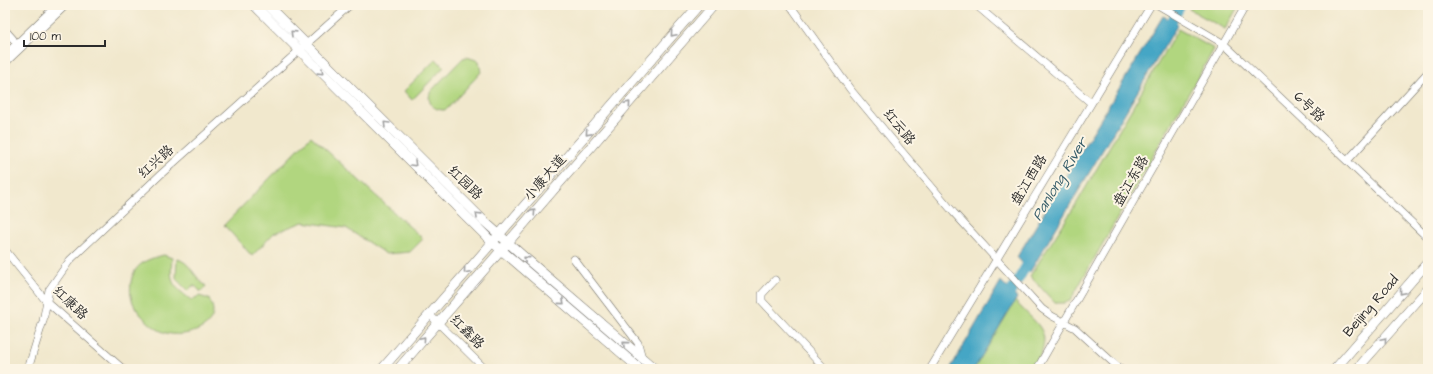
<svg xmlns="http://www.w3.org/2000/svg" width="1433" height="374" viewBox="0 0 1433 374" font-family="'Architects Daughter','LXGW WenKai TC',sans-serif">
<rect width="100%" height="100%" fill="#fcf5e5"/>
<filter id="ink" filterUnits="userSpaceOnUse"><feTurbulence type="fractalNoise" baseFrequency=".025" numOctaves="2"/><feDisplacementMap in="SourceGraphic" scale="8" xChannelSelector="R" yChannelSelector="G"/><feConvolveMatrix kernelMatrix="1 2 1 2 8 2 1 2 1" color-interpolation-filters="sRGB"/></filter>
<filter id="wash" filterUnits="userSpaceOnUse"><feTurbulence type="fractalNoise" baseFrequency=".012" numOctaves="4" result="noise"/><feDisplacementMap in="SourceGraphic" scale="16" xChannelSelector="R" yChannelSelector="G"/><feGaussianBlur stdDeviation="0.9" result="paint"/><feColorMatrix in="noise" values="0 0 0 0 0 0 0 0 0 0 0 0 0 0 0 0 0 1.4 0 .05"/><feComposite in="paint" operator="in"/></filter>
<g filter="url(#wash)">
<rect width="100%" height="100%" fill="#f1e8cd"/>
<path fill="#b1d67f" stroke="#6e8055" d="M1192 5H1239L1225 29 1189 9Z
M1178 29 1214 49 1070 301 1064 303H1055L1030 276 1078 201Z
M467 57 479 61 481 72 447 109 444 110C432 110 426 101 431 91L463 58Z
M436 59 444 67 412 100 404 91Z
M311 136 423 239 410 252 386 254 346 228 303 222 274 233 252 256 224 225Z
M164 255 172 258C170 283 171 284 191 300L199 296 209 299C227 328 180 341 161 331 154 328 147 321 142 316 132 305 129 296 131 282 134 264 147 259 164 255Z
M177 259C190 261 195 279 206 286L201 292 195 286H192L188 291 176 279Z
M1015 301C1041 329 1055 331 1033 369H974Z"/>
<path fill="#45a6c5" stroke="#386878" d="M1163 16 1178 24 1030 272 1017 257Z
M1001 281 1017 298 974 369H950Z"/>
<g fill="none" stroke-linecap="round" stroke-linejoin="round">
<path stroke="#45a6c5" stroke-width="10" d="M1165 33 1181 5
M1005 302 1032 256"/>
</g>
</g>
<g filter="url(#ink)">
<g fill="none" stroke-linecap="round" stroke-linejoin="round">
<defs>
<path id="minor" d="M790 5 850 89 899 148 954 213 1042 309 1052 316 1075 328 1120 369
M976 5 1091 103
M1158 5 1224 44 1428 238
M5 30 13 39
M5 55 57 5
M5 63 66 5
M1347 161 1428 72
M5 250 46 301 123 369
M574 259 638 343 642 358
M775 280 762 294V301L825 369
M429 314 485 369
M28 369 43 321 49 290 70 260 160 175 350 5
M930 369 1151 5
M1037 369 1246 5"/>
<path id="major" d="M254 5 492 242 640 369
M267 5 485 222 522 255 655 369
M382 369 699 5
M398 369 714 5
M1335 369 1428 262
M1357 369 1428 289"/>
</defs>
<use href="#minor" stroke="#706d64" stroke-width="8"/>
<use href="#major" stroke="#706d64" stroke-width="10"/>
<use href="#minor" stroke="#fff" stroke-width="7"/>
<use href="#major" stroke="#fff" stroke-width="9"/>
</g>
<defs><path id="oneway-chevron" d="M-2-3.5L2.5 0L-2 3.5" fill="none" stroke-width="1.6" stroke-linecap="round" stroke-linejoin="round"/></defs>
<g stroke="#a0a0a0">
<use href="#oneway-chevron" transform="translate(293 33) rotate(-136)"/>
<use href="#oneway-chevron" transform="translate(673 34) rotate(131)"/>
<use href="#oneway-chevron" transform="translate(321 72) rotate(44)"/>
<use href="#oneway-chevron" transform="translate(628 104) rotate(-49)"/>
<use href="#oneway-chevron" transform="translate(386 124) rotate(-135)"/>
<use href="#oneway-chevron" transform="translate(588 133) rotate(131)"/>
<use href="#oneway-chevron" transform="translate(414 164) rotate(45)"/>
<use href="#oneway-chevron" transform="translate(533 212) rotate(-48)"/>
<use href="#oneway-chevron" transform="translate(478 215) rotate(-136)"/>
<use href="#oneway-chevron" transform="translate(526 259) rotate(-139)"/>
<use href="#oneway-chevron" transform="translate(466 271) rotate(131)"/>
<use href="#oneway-chevron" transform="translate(1402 292) rotate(131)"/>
<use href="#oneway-chevron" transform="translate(562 302) rotate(40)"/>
<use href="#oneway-chevron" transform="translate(423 339) rotate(-49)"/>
<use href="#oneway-chevron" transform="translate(1384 340) rotate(-49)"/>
<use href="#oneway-chevron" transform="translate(625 344) rotate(-140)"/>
</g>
</g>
<g text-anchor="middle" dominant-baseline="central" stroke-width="4" stroke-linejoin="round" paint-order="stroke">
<g font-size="14" fill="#2b2b2b" stroke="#fcf5e5">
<text transform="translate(1309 107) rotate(44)">6号路</text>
<text transform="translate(899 127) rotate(51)">红云路</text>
<text transform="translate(156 162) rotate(-42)">红兴路</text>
<text transform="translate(545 178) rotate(-49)">小康大道</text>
<text transform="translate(1029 180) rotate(-59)">盘江西路</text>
<text transform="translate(1131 181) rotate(-60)">盘江东路</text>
<text transform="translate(465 183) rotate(44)">红园路</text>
<text transform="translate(70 303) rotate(43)">红康路</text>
<text transform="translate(1371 306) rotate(-49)">Beijing Road</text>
<text transform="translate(467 332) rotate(45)">红鑫路</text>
</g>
<g font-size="15" font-style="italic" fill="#355c69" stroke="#fcf5e5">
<text transform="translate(1060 179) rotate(-59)">Panlong River</text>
</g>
</g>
<rect width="1433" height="374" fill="none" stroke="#fcf5e5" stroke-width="20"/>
<path d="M24 40v6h81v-6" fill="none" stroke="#2b2b2b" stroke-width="2"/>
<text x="30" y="40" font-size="12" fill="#2b2b2b" stroke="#fcf5e5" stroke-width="3" paint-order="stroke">100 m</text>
</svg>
